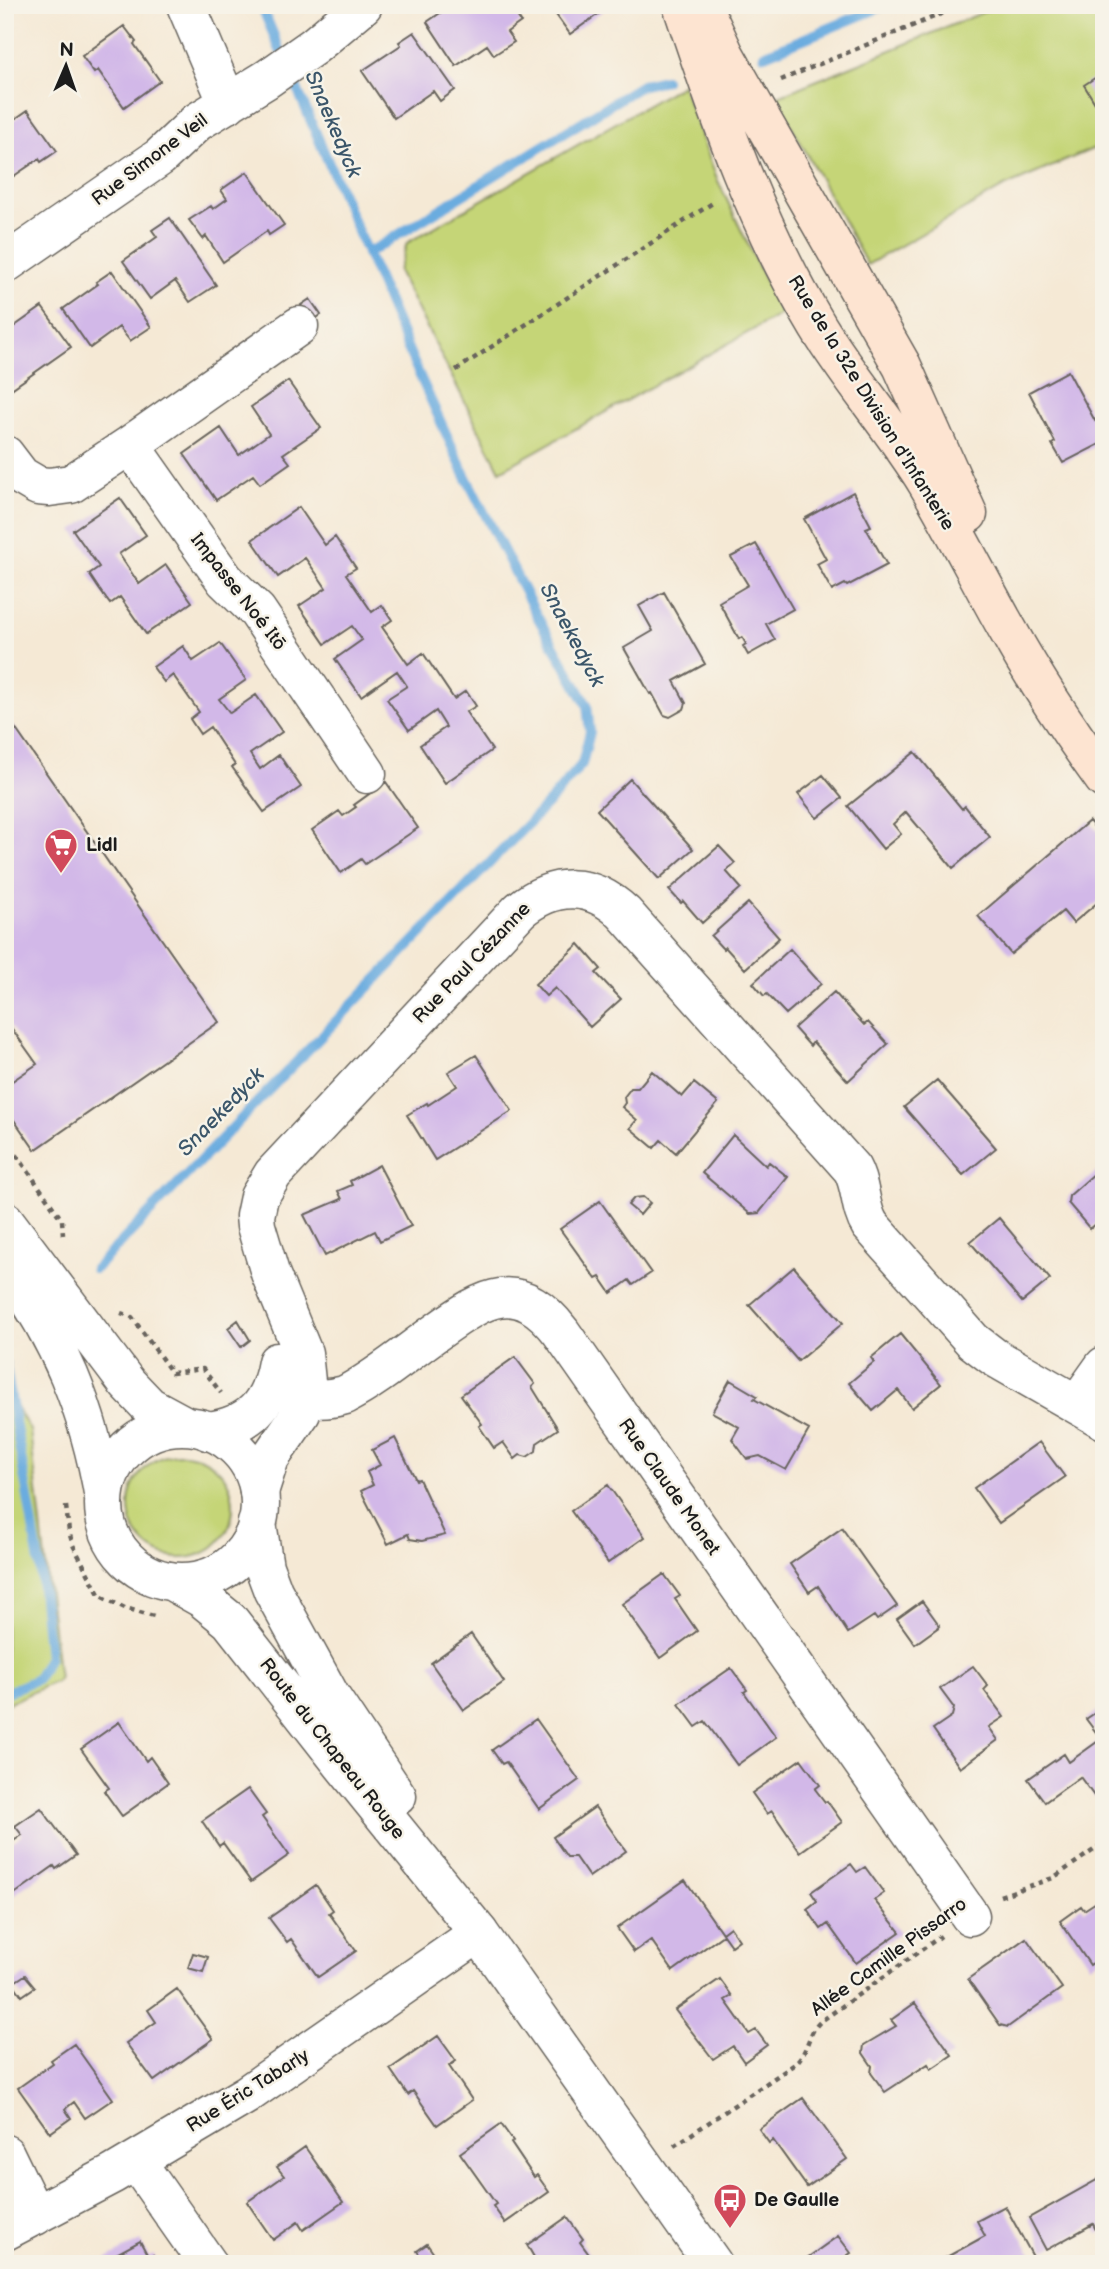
<svg xmlns="http://www.w3.org/2000/svg" width="1109" height="2269" viewBox="0 0 1109 2269" font-family="'Balsamiq Sans',sans-serif">
<rect width="100%" height="100%" fill="#f7f3e8"/>
<filter id="ink" filterUnits="userSpaceOnUse"><feTurbulence type="fractalNoise" baseFrequency=".0143" numOctaves="2"/><feDisplacementMap in="SourceGraphic" scale="14" xChannelSelector="R" yChannelSelector="G"/><feConvolveMatrix kernelMatrix="1 2 1 2 8 2 1 2 1" color-interpolation-filters="sRGB"/></filter>
<filter id="wash" filterUnits="userSpaceOnUse"><feTurbulence type="fractalNoise" baseFrequency=".00686" numOctaves="4" result="noise"/><feDisplacementMap in="SourceGraphic" scale="28" xChannelSelector="R" yChannelSelector="G"/><feGaussianBlur stdDeviation="1.57" result="paint"/><feColorMatrix in="noise" values="0 0 0 0 0 0 0 0 0 0 0 0 0 0 0 0 0 1.4 0 .05"/><feComposite in="paint" operator="in"/></filter>
<g filter="url(#wash)">
<rect width="100%" height="100%" fill="#f5e9d5"/>
<path fill="#c5d577" stroke="#70784a" stroke-width="2" d="M1001 5H1104V144L1004 187 867 265 776 97Z
M682 85 718 181 781 314 500 471 398 271 407 243Z
M5 1387 30 1430 59 1680 5 1705Z
M129 1506a52 52 0 1 1 104 0a52 52 0 1 1-104 0Z"/>
<g fill="none" stroke-linecap="round" stroke-linejoin="round">
<path stroke="#6aacdf" stroke-width="10" d="M261 5 283 57
M764 55 886 5
M367 254 642 85 665 80
M95 1269 551 800 582 764 590 732 587 705 537 616 464 473 414 363 290 72
M5 1363 40 1568 49 1657 37 1679 5 1693"/>
</g>
<g id="blocks">
<path fill="#d2b8e8" d="M452 5H510L521 22 507 32 514 42 494 55 487 45 456 66 427 22Z
M549 5H611L570 34Z
M124 26 136 42 134 44 160 81 124 107 98 70 94 73 82 56Z
M414 32 455 90 440 101 433 91 394 118 362 71 401 45 399 42Z
M1104 72V118L1084 85Z
M28 110 57 151 41 162 39 159 11 178 5 170V126Z
M247 172 284 225 269 235 267 231 223 262 206 236 203 239 189 220 211 206 213 209 227 199 221 190Z
M170 218 216 285 190 302 175 281 150 299 123 261 157 237 152 230Z
M112 271 151 327 130 341 119 327 90 348 63 309 98 284 96 282Z
M310 299 321 315 312 321 301 305Z
M42 307 71 347 7 392 5 333Z
M1068 371 1095 421 1099 418 1104 428V442L1063 463 1052 444 1055 442 1029 392Z
M288 381 321 428 283 454 290 463 260 484 253 475 216 500 184 454 221 428 239 455 269 434 251 407Z
M853 492 871 526 866 528 887 565 847 586 845 584 832 591 817 564 826 559 804 519Z
M120 498 146 535 119 554 139 584 166 565 192 602 146 634 120 597 110 604 99 589 89 574 99 567 73 530Z
M299 507 325 545 335 537 356 568 346 574 372 612 382 605 392 620 382 627 408 664 423 653 454 699 466 691 476 706 466 712 492 750 445 783 420 745 446 727 436 711 409 730 387 699 407 686 397 671 361 696 335 659 362 640 352 626 325 644 299 606 326 588 316 573 305 558 278 577 252 540Z
M756 544 793 609 766 624 775 640 748 655 743 646 746 644 742 637 739 639 719 602 748 585 731 557Z
M664 592 705 664 674 681 686 703 684 709 670 717 664 715 652 693 650 694 624 648 653 631 639 606Z
M220 643 246 680 219 699 230 713 256 695 282 732 250 754 260 769 279 755 301 787 264 812 232 767 235 765 210 727 200 734 190 719 199 712 173 675 164 682 153 667 183 646 193 661Z
M13 725 219 1022 35 1150 5 1107V1086L37 1064 5 1019V731Z
M915 752 962 809 965 806 990 837 953 868 906 812 893 824 901 834 883 849 848 806Z
M823 775 842 798 817 818 798 794Z
M630 779 693 849 659 879 597 810Z
M386 782 418 828 365 864 361 859 341 873 312 830 339 811 343 816 356 807 354 805Z
M1089 821 1104 838V876L1102 877 1104 880V897L1073 923 1063 911 1011 954 978 916Z
M719 846 735 863 726 871 741 888 702 923 683 901 681 903 669 890Z
M748 903 779 938 745 969 725 947 723 949 711 936Z
M579 944 601 969 596 973 621 999 590 1027 555 988 546 996 535 984Z
M790 949 821 984 786 1014 767 994 764 996 753 983Z
M834 992 864 1025 868 1022 888 1044 848 1081 813 1042 810 1046 794 1028Z
M476 1055 512 1111 435 1160 407 1115 427 1103 428 1105 457 1086 448 1072Z
M652 1071 682 1097 694 1083 718 1103 676 1153 661 1140 654 1148 630 1128 637 1120 622 1107 625 1103 624 1097 631 1088H638Z
M937 1080 996 1148 963 1175 904 1107Z
M733 1135 766 1166 769 1162 788 1177 759 1213 750 1214 702 1173Z
M379 1165 411 1226 380 1241 375 1231 325 1256 304 1215 342 1199 338 1191 352 1185 350 1181Z
M1104 1165V1217L1090 1229 1068 1203 1069 1196Z
M643 1197 650 1203 640 1215 628 1205 634 1198Z
M600 1201 651 1273 633 1285 629 1280 611 1293 600 1277 596 1279 560 1229Z
M999 1218 1050 1279 1022 1302 970 1242Z
M794 1267 843 1323 798 1361 749 1305Z
M238 1320 250 1340 241 1347 228 1328Z
M900 1334 941 1384 912 1408 898 1390 873 1411 849 1383 874 1362 871 1358Z
M515 1357 535 1384 532 1387 558 1429 537 1443 536 1451 527 1457 520 1455 515 1459 503 1442 494 1448 479 1426 482 1424 461 1395Z
M730 1380 757 1396 754 1399 809 1430 786 1470 760 1456 747 1459 732 1439 739 1427 712 1412Z
M395 1438 416 1480 419 1479 445 1535 422 1541 410 1539 408 1534 388 1544 361 1491 373 1485 367 1472 380 1465 372 1450Z
M1039 1442 1065 1477 999 1523 974 1488Z
M608 1485 645 1537 608 1563 571 1511Z
M842 1528 897 1606 877 1620 874 1616 848 1633 818 1586 809 1592 790 1564Z
M664 1574 680 1596 675 1599 697 1631 660 1658 622 1604Z
M922 1601 940 1626 915 1644 897 1619Z
M471 1634 504 1682 464 1710 431 1663Z
M973 1666 988 1686 984 1690 1004 1717 989 1727 998 1740 960 1768 933 1729 952 1716 954 1708 940 1689Z
M731 1668 747 1690 744 1692 776 1737 737 1765 705 1721 696 1727 679 1704Z
M1104 1707V1795L1097 1800 1080 1777 1045 1802 1028 1779 1064 1754 1069 1762 1101 1739 1086 1719Z
M536 1719 579 1780 539 1809 506 1762 502 1764 492 1750Z
M119 1722 146 1761 150 1757 168 1783 122 1816 104 1791 109 1788 81 1749Z
M801 1759 820 1785 815 1789 825 1802 827 1801 842 1822 800 1852 772 1811 767 1814 752 1793Z
M248 1789 266 1814 262 1817 289 1855 251 1882 223 1843 219 1846 202 1821Z
M595 1807 626 1851 589 1877 575 1857H567L553 1837Z
M41 1808 76 1855 56 1869 54 1866 13 1895 5 1885V1847L22 1835 15 1826Z
M851 1864 857 1872 865 1867 884 1893 874 1900 900 1932 856 1963 828 1924 821 1929 807 1909 817 1901 811 1892Z
M685 1880 722 1933 730 1927 739 1940 731 1946 723 1935 673 1971 651 1940 634 1952 617 1928Z
M316 1885 333 1910 329 1913 356 1951 318 1977 291 1939 287 1942 269 1918Z
M1104 1897V1955L1090 1965 1060 1921 1081 1906 1084 1910Z
M1026 1938 1062 1988 1008 2027 1000 2025 968 1979Z
M193 1953 208 1957 203 1972 188 1968Z
M25 1975 35 1987 22 1996 13 1983Z
M720 1979 732 1996 725 2000 749 2034 756 2030 767 2045 744 2062 733 2046 713 2059 675 2010Z
M177 1989 213 2039 154 2081 126 2043 156 2022 148 2010Z
M915 2003 952 2055 931 2069 928 2064 885 2092 871 2073 872 2066 863 2053 864 2045 896 2026 891 2020Z
M438 2036 456 2061 449 2066 472 2100 437 2125 413 2091 408 2095 390 2069Z
M74 2044 113 2099 85 2118 74 2102 65 2109 71 2118 50 2133 18 2088 53 2063 51 2060Z
M803 2098 847 2159 807 2187 773 2140 769 2143 759 2129Z
M501 2124 513 2141 511 2143 534 2177 537 2175 549 2192 505 2223 493 2206 496 2204 460 2153Z
M305 2147 343 2202 303 2230 298 2222 273 2240 247 2202 284 2176 277 2167Z
M1104 2176V2230L1098 2234 1093 2224 1046 2250 1029 2218Z
M1005 2206 1037 2264H934L985 2236 977 2221Z
M567 2217 583 2239 580 2242 596 2264H538L527 2245Z
M838 2236 851 2253 842 2259 845 2264H804L803 2261Z
M140 2241 149 2258 153 2255 159 2264H98Z
M427 2244 439 2261 435 2264H426L417 2251Z"/>
</g>
</g>
<g filter="url(#ink)">
<use href="#blocks" fill-opacity="0" stroke="#68645d" stroke-width="2"/>
<g fill="none" stroke-linecap="round" stroke-linejoin="round">
<defs>
<path id="minor" d="M186 5 228 104
M5 264 160 157 197 122 267 79 314 46 363 5
M130 445 225 580 257 611 367 774
M5 455 21 476 38 486 49 487 71 484 130 445 299 326
M271 1387C296 1397 318 1403 345 1395 378 1378 408 1352 438 1331 485 1297 518 1276 561 1332L970 1916
M1077 1404 1104 1366
M208 1431C251 1425 270 1404 277 1362
M259 1492 270 1458 301 1413 307 1391 303 1353 270 1273 256 1226 255 1216 259 1197 273 1174 520 910C555 882 591 882 624 913L852 1169C862 1187 859 1208 870 1225L973 1341 994 1357 1104 1420
M5 2154 35 2216
M136 2161 208 2264
M5 2231 113 2174 246 2095 479 1933"/>
<path id="tertiary" d="M5 1221 127 1383 149 1406 186 1426
M5 1264C59 1337 89 1410 104 1498
M104 1504a78 78 0 1 1 156 0a78 78 0 1 1-156 0Z
M257 1523 264 1567 273 1591 331 1697 397 1796
M171 1581 203 1599 230 1621 343 1765 479 1933 713 2264"/>
<path id="secondary" d="M682 5C719 117 757 226 818 327 851 381 894 429 927 483 956 532 981 583 1009 632 1037 683 1070 732 1104 779
M707 16 725 55 902 366 968 514"/>
</defs>
<use href="#minor" stroke="#68645d" stroke-width="41"/>
<use href="#tertiary" stroke="#68645d" stroke-width="41"/>
<use href="#secondary" stroke="#68645d" stroke-width="41"/>
<path stroke="#68645d" stroke-width="4.5" stroke-dasharray="5 5" stroke-linecap="butt" d="M1092 5 1104 26
M781 80 963 5
M456 370 714 202
M5 1138 62 1220 63 1235
M121 1313 132 1317 172 1373 203 1369 221 1393
M66 1506 69 1532 73 1545 100 1596 125 1608 154 1616
M1000 1896 1053 1878 1104 1843
M674 2146 795 2064C808 2053 807 2034 820 2022L941 1936"/>
<use href="#minor" stroke="#fff" stroke-width="38"/>
<use href="#tertiary" stroke="#fff" stroke-width="38"/>
<use href="#secondary" stroke="#fde4d1" stroke-width="38"/>
</g>
</g>
<defs>
<symbol id="supermarket-pin" viewBox="-11 -11 22 30"><path d="M0 17L-7.5 6A9.5 9.5 0 1 1 7.5 6Z" fill="#d1495b" stroke="#f7f3e8"/><path d="M-6-5.5h2.5l.6 2H6L4.5 2H-2.5L-4.4-4H-6ZM-1.5 3.2a1.3 1.3 0 1 0 .1 0ZM3 3.2a1.3 1.3 0 1 0 .1 0Z" fill="#fff"/></symbol>
<symbol id="bus-pin" viewBox="-11 -11 22 30"><path d="M0 17L-7.5 6A9.5 9.5 0 1 1 7.5 6Z" fill="#d1495b" stroke="#f7f3e8"/><path d="M-5-6H5V4H4V6H2V4H-2V6H-4V4H-5ZM-3.5-4V0h7V-4ZM-3.5 1.2v1.5H-2V1.2ZM2 1.2v1.5H3.5V1.2Z" fill="#fff"/></symbol>
</defs>
<g fill-rule="evenodd">
<use href="#supermarket-pin" x="42" y="826" width="38" height="52"/>
<use href="#bus-pin" x="711" y="2181" width="38" height="52"/>
</g>
<g text-anchor="middle" dominant-baseline="central" stroke-width="5" stroke-linejoin="round" paint-order="stroke">
<g font-size="19" fill="#1c1c1c" stroke="#f7f3e8">
<text transform="translate(150 160) rotate(-37)">Rue Simone Veil</text>
<text transform="translate(871 403) rotate(58)">Rue de la 32e Division d'Infanterie</text>
<text transform="translate(238 592) rotate(52)">Impasse Noé Itō</text>
<text transform="translate(472 963) rotate(-46)">Rue Paul Cézanne</text>
<text transform="translate(669 1487) rotate(55)">Rue Claude Monet</text>
<text transform="translate(332 1749) rotate(52)">Route du Chapeau Rouge</text>
<text transform="translate(889 1957) rotate(-36)">Allée Camille Pissarro</text>
<text transform="translate(248 2091) rotate(-32)">Rue Éric Tabarly</text>
</g>
<g font-size="19" font-weight="bold" fill="#1c1c1c" stroke="#f7f3e8" text-anchor="start">
<text x="86" y="845">Lidl</text>
<text x="754" y="2200">De Gaulle</text>
</g>
<g font-size="21" font-style="italic" fill="#3b566a" stroke="#f7f3e8">
<text transform="translate(333 124) rotate(67)">Snaekedyck</text>
<text transform="translate(572 635) rotate(62)">Snaekedyck</text>
<text transform="translate(221 1112) rotate(-46)">Snaekedyck</text>
</g>
</g>
<rect width="1109" height="2269" fill="none" stroke="#f7f3e8" stroke-width="28"/>
<g transform="translate(66 66) rotate(2)" stroke="#f7f3e8" stroke-width="5" paint-order="stroke">
<path d="M0-5L12 26L0 18L-12 26Z" fill="#1c1c1c"/>
<text y="-10" font-size="19" font-weight="bold" text-anchor="middle" fill="#1c1c1c">N</text>
</g>
</svg>
